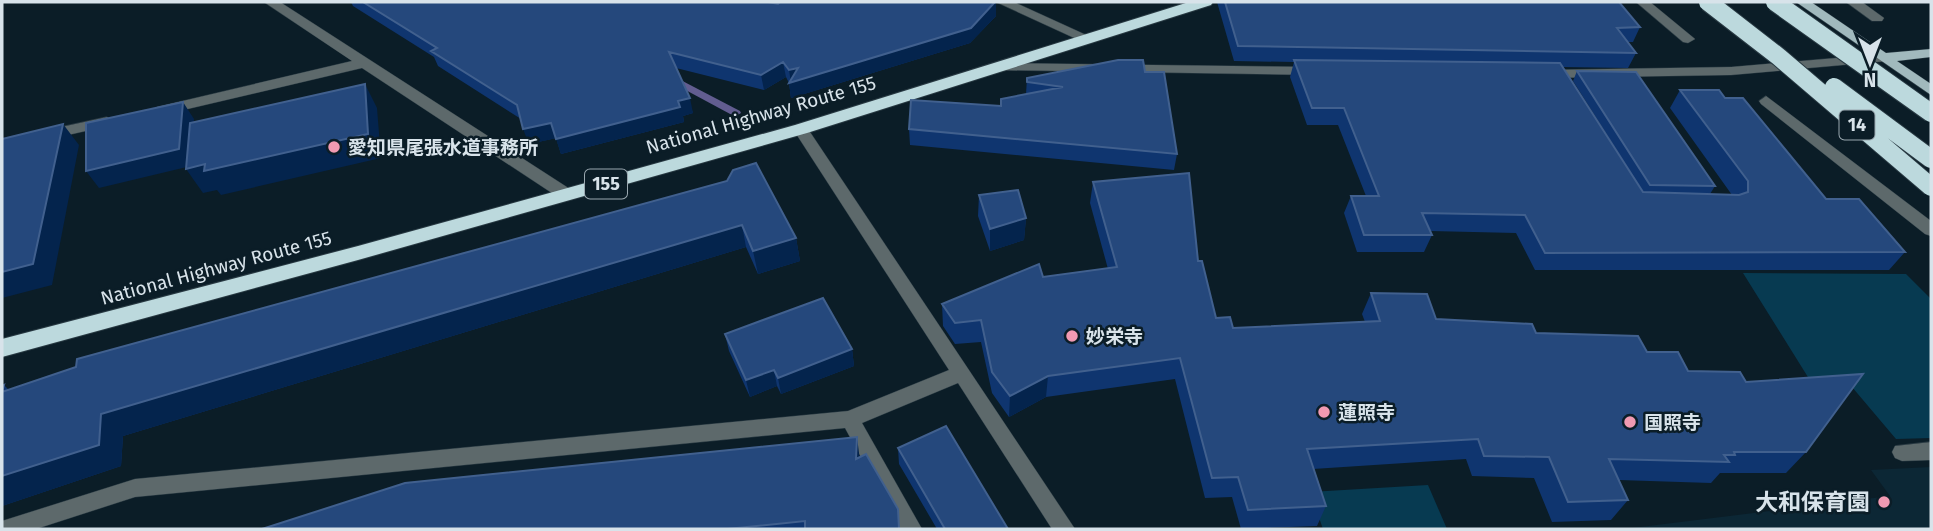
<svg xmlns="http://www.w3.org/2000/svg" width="1933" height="531" viewBox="0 0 1933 531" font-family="'Fira Sans','Noto Sans JP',sans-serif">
<rect width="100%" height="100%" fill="#0b1d27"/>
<path fill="#0c2735" d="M1931 467V529H1624L1890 496 1871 470Z"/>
<path fill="#073a51" d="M1743 273 1906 274 1931 299V438L1896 439 1852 387 1816 390Z
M1428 485 1447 529H1323L1310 492Z"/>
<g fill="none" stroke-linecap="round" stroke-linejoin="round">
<path fill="#625d90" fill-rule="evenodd" d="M671 75 740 111 741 113 736 116 732 115 667 80 666 78Z"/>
<defs>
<path id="minor" d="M264 2H280L573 191 575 195 573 199H561L362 68 162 115 157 113 154 110 157 107 352 61Z
M996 2H1014L1095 39 1088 43 1083 42Z
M1636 2H1650L1695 39 1688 43 1683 42Z
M1846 2H1862L1884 18 1882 21H1872Z
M1883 54 1888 55V61L1731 75 1545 78 1538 74 1545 70 1731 67Z
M999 63 1314 67 1321 71 1314 75 994 70 992 67Z
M1766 96 1931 221V236L1925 234 1761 104 1759 101Z
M107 117 115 122 112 125 2 150V140Z
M801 124 806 126 1075 529H1052L958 383 862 423 922 529H900L845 428 135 497 36 529H2V521L135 479 848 411 949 370 793 129Z
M1931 442V460L1902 461 1895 458 1892 452 1895 446Z"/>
<path id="major" d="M1796 2H1811L1886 53 1931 49V57L1897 61 1931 84V95Z"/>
<path id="highway" d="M1189 2H1213L1211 5 807 133 358 260 2 357V339L358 246 795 125Z"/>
</defs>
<use href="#minor" stroke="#283942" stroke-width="1"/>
<use href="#major" stroke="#283942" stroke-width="1"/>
<use href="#highway" stroke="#283942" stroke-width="2"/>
<use href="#minor" fill="#5d696b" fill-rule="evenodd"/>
<use href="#major" fill="#a1b9bd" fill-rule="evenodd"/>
<use href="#highway" fill="#bcd9dd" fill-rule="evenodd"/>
<defs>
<path id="highway-bridge" d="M1708 2 1779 57 1931 187
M1775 2 1931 113
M1834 87 1931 159"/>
</defs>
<use href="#highway-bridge" stroke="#283942" stroke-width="20" stroke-linecap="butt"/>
<use href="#highway-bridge" stroke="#bcd9dd" stroke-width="18"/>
</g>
<path fill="#0f356f" d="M351 2H768L778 4 780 2H996V16L970 43 791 98 789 83 786 77 764 90 676 68 693 113 683 116 684 122 561 154 556 138 529 144 521 119 438 66 434 57 353 6Z
M1217 2H1619L1640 27 1633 42H1628L1636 53 1628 68 1562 67 1643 192 1573 81 1577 71 1715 186 1710 194 1732 195 1670 108 1680 90 1826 199 1905 252 1889 270H1535L1516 233 1430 231 1432 235 1424 252H1357L1344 213 1351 196H1366L1338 125H1307L1290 77 1294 62 1234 61Z
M1145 72 1177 154 1174 170 910 145 909 129 1001 106 1026 94 1027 78Z
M727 181 796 238 800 261 758 274 746 247 123 436 121 466 2 506 4 385 9 390Z
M1093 182 1198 261 1216 318 1233 328 1365 322 1362 314 1371 293 1436 319 1536 333 1647 352 1688 371 1746 382 1806 452 1786 473H1720L1711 483 1619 480 1628 500 1611 520 1552 522 1534 478 1472 476 1466 459 1313 469 1326 506 1317 526 1241 529 1232 497 1205 498 1175 379 1046 397 1009 417 992 393 981 342 955 344 943 326 942 304 1043 277 1108 269 1090 203Z
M979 195 1026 218 1024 240 990 251 978 216Z
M725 334 852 349 854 366 781 394 777 386 750 397 729 351Z
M898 448 1008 529H937L899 464Z
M859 457 900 529H262Z"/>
<path fill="#04244d" d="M996 2V16L970 43 791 98 789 83H791L789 70Z
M783 62 786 77 764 90 761 75Z
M365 84 377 108 381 158 221 195 217 190 203 193 186 169 205 164Z
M690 98 693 113 683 116 684 122 561 154 556 139Z
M183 102 194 119 191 166 99 188 86 171Z
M551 123 557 138 529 144 523 129Z
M63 124 79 145 52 285 2 298V272Z
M1026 218 1024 240 990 251V229Z
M742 225 746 247 123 436 121 466 2 506V476L101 414Z
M796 238 800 261 758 274 753 251Z
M852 349 854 366 781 394 778 378Z
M774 370 777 386 750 397 746 380Z
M1048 376 1046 397 1009 417 1010 396Z
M857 437 860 461 856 459Z"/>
<path fill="#25487c" stroke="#41608e" stroke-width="2" d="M363 2H768L778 4 780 2H995L971 28 789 83 798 68 789 70 783 62 761 75 669 52 690 98 678 101 680 107 556 139 551 123 523 129 517 105 431 51 437 48Z
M1225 2H1619L1640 27 1617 28 1636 53 1238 46Z
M1118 60H1143L1145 72H1164L1177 154 909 129 911 100 1001 106V99L1063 87 1027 82V78Z
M1294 60 1560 63 1643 192 1739 195 1748 192V181L1680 90H1719L1725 98H1743L1826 199H1859L1905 252 1545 253 1525 215 1422 213 1432 235H1364L1351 196H1379L1344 108H1312Z
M1577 71 1636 72 1715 186 1650 185Z
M365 84 368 134 204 171 205 164 186 169 190 123Z
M183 102 179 149 86 171V123Z
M63 124 33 264 2 272V139Z
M756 163 796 238 753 251 742 225 101 414 99 445 2 476V386L4 385 2 392 76 367 77 359 727 181 733 170Z
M1189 173 1198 261H1202L1216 318 1230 317 1233 328 1380 321 1371 293 1427 294 1436 319 1532 324 1536 333 1638 336 1647 352H1678L1688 371 1740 372 1746 382 1863 374 1806 452H1734L1735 455H1724L1729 462 1609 459 1628 500 1568 502 1549 457 1484 456 1478 439 1307 449 1326 506 1248 510 1238 477 1212 478 1180 358 1048 376 1010 396 992 372 981 320 955 323 942 304 1039 264 1043 277 1117 267 1093 182Z
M1018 190 1026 218 990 229 979 195Z
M823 298 852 349 778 378 774 370 746 380 725 334Z
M946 426 1008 529H945L898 448Z
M857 437 856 459 866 454 898 509 899 529H805V521L727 529H262L405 483Z"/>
<g fill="#f19ab2" stroke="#0b1d27" stroke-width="2.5">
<circle cx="334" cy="147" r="7"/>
<circle cx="1072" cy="336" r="7"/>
<circle cx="1324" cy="412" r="7"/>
<circle cx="1630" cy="422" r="7"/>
<circle cx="1884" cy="502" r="7"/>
</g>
<g text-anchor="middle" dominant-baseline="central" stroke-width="5" stroke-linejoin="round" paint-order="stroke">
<g fill="#0b1d27" stroke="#9aa8b0" stroke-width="2">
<rect x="1839.5" y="110.5" width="35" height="29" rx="5"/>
<rect x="585" y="169.5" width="42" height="29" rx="5"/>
</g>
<g font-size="18" font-weight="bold" fill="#d8e3ea">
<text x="1857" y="125">14</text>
<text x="606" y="184">155</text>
</g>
<g font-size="19" fill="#d8e3ea" stroke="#0b1d27">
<text transform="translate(761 115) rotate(-16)">National Highway Route 155</text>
<text transform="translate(216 268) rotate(-15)">National Highway Route 155</text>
</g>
<g font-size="19" font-weight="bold" fill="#d8e3ea" stroke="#0b1d27" text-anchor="start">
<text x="348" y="147">愛知県尾張水道事務所</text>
<text x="1086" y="336">妙栄寺</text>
<text x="1338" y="412">蓮照寺</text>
<text x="1644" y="422">国照寺</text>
</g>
<g font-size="23" font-weight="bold" fill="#d8e3ea" stroke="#0b1d27" text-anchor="end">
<text x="1870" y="502">大和保育園</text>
</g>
</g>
<rect width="1933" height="531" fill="none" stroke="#d8e3ea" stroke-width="7"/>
<g transform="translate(1870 63) rotate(180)" stroke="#0b1d27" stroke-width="5" paint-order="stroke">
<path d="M0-5L12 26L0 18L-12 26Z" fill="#d8e3ea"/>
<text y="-10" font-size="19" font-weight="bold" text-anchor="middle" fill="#d8e3ea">N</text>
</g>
</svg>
